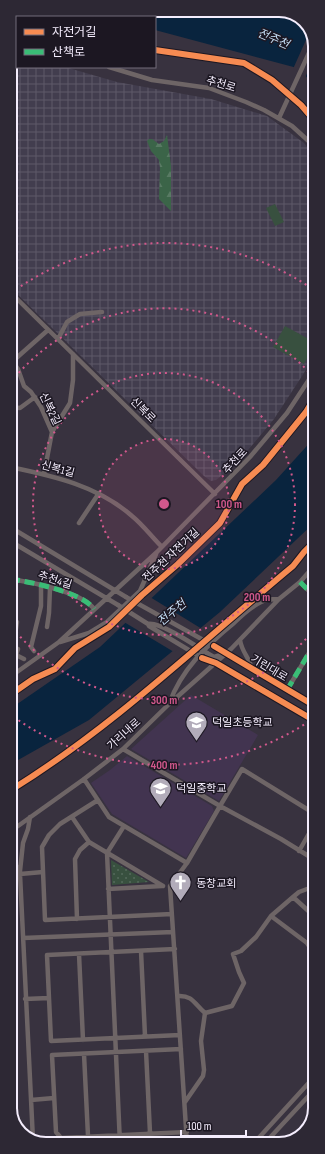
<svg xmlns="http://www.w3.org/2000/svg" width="325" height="1154" viewBox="0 0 325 1154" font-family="'Sofia Sans Condensed','Noto Sans KR',sans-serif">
<defs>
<pattern id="industrial-grid" width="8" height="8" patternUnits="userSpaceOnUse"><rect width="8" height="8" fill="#423d4e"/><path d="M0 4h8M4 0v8" fill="none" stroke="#5e5968"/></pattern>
<pattern id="forest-firs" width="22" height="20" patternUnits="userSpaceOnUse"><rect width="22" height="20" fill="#3b6448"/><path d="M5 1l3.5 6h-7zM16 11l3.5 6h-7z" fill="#587a63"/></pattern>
<pattern id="park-dots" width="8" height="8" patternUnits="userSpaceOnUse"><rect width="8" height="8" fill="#38503f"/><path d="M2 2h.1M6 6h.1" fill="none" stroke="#556a5c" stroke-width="1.8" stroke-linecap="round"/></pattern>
</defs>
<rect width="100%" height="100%" fill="#38323f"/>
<path fill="url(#industrial-grid)" d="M13 39 17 41V67H65L117 82 211 99 267 116 304 143 314 156V354L304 373 274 419 238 462 216 480 211 481 204 476 10 287V46Z"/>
<path fill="#423450" d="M191 695 258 735 219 801 131 749Z
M127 756 212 806 214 811 186 858 112 814 91 783 110 770Z"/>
<path fill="url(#forest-firs)" d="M167 135 171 166V211L159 199 160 168 159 160 151 151 147 141 149 139H152L159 144 164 141Z"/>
<path fill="url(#park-dots)" d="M111 860 149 882 112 885Z"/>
<path fill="#38503f" d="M275 204 284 222 275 226 266 208Z
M285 326 314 342V345L304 364 273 347Z"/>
<path fill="#09243e" d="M58 10H283L303 19 314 39V88L301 69 155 30V17C130 17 79 22 58 10Z
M315 437V522L220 612 89 720 11 764 10 709 100 647 276 480Z"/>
<path fill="#38323f" d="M310 31 314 39V58L305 78 300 71 293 69Z
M150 597 202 629 174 652 124 622Z"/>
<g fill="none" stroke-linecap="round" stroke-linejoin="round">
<path stroke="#6e6566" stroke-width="4.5" d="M16 31 17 32
M109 67 152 80 209 88 246 102 264 110 292 126 314 146
M279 118 314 42
M10 292 215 494
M58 339 67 322 80 314 102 312
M10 358 18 369 24 386 31 392 41 407 52 432 44 474
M13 361 48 330
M10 407 20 408 35 397
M52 432 70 403 73 380V354
M10 467C54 476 98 486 132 516 143 525 152 537 162 547
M79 523 99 493
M10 527 126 597
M10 541 118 605
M10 579C31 582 82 592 94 609
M300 582 315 597
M10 621 17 622 13 648 18 649 16 655 24 659
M47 627 49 613 50 588
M240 640C242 653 250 658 252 670
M60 642 89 633 107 622 140 591 156 554
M214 646 315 706
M34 651 31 647 41 606V585
M207 653 214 657 224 654
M202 658 216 663 315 721
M10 677 59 642 157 552 250 457 287 413 314 372
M287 690 315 643
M169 704C181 670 207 645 234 623 242 615 251 607 261 602 266 599 274 599 279 599
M123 749 220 806 187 863 170 886 187 1143
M84 779 109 817 187 863
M98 800 60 824 49 835 42 847 45 920 172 914
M315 814 242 769 220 806 281 839 315 860
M72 817 89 842 163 886
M11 831 84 779 123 749 168 705 231 649 279 599 300 582 315 565
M299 851 315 823
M11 855 20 874 33 1140
M11 865 20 871 23 843 28 829 30 817
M20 874 43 872
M108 889 162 886
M293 897 315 917
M271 916 307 943 315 955
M77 919 75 859 80 850 89 842
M23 938 173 932
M175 949 47 955 51 1041 180 1035
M141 951 145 1036
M79 954 83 1040
M178 996C193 995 195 1005 205 1013L232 1006 244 983 239 972 233 954 241 951 256 937 271 916 293 897 299 892 315 886
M25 999 49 998
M181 1049 52 1055 56 1132 61 1138 187 1132
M146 1051 150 1133
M84 1054 88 1136
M31 1100 54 1098
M185 1102 203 1076 204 1070 201 1041 205 1013
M254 1143 315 1076
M265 1143 315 1089
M120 1144 107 853 124 826"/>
<path stroke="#6e6566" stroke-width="4.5" d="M126 597 214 646
M118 605 148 624 149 626 202 658
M148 624C159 621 196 646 207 653"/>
<path stroke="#3abd76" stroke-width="5" stroke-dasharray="10 5" stroke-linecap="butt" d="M10 579C31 582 82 592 94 609
M300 582 315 597
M287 690 315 643"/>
<defs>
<path id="cycleway" d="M155 50 244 63 272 80 301 105 314 120
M214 646 315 706
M202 658 216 663 315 721
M10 695 33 679 55 669 75 648 109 627 142 595 178 564 220 523 242 484 263 465 306 412 315 397
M11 790C113 727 200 643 293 566L304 552 315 541"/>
</defs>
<use href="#cycleway" stroke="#1c1722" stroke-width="8"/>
<use href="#cycleway" stroke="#f68b52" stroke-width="6"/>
</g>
<circle cx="164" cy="504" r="65" fill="#d1588c" fill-opacity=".12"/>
<g fill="none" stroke="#d1588c" stroke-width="2" stroke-dasharray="2 4">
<circle cx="164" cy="504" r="65"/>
<circle cx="164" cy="504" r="131"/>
<path d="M314 630A196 196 0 0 1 11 626M11 382A196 196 0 0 1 314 378"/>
<path d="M314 718A261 261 0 0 1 11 715M11 293A261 261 0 0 1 314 290"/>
</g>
<defs>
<symbol id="school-pin" viewBox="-11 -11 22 30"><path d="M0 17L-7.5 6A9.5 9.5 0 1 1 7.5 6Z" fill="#b2acba" stroke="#1c1722"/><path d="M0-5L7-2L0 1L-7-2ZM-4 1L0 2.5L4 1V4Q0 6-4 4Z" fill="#fff"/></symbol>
<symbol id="church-pin" viewBox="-11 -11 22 30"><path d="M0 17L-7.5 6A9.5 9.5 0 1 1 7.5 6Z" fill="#b2acba" stroke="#1c1722"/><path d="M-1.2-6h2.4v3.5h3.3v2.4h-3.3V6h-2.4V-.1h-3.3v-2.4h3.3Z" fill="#fff"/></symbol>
</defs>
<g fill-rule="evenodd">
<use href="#school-pin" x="184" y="710" width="25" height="34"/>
<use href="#school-pin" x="148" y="776" width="25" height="34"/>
<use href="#church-pin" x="168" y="870" width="25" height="34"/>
</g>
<g text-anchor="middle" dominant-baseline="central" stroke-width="3" stroke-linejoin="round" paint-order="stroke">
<g font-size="11" fill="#f4edfd" stroke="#1c1722">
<text transform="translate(221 84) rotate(17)">추천로</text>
<text transform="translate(50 409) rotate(64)">신복2길</text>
<text transform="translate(143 410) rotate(45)">신복로</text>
<text transform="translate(235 461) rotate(-47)">추천로</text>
<text transform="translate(58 469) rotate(15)">신복1길</text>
<text transform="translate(171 555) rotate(-43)">전주천 자전거길</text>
<text transform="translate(55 580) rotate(18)">추천4길</text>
<text transform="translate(269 668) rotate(31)">기린대로</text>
<text transform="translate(124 734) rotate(-42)">가리내로</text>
</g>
<g font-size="11" fill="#f4edfd" stroke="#1c1722" text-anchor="start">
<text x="212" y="722">덕일초등학교</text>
<text x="176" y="788">덕일중학교</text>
<text x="196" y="883">동창교회</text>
</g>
<g font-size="12" font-style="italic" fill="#c5def6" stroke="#1c1722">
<text transform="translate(273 39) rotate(23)">전주천</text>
<text transform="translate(172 613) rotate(-40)">전주천</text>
</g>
</g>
<path d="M0 0H325V1154H0ZM46 17H279A29 29 0 0 1 308 46V1108A29 29 0 0 1 279 1137H46A29 29 0 0 1 17 1108V46A29 29 0 0 1 46 17Z" fill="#2d2834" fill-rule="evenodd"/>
<path fill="none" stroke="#f4edfd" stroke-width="2" d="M46 17H279A29 29 0 0 1 308 46V1108A29 29 0 0 1 279 1137H46A29 29 0 0 1 17 1108V46A29 29 0 0 1 46 17Z"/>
<circle cx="164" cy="504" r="6" fill="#d1588c" stroke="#1c1722" stroke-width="2"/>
<g font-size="12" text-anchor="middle" font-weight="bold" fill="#d1588c" stroke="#1c1722" stroke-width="3" stroke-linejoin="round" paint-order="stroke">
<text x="229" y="508">100 m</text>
<text x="257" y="601">200 m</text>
<text x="164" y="704">300 m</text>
<text x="164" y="769">400 m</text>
</g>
<rect x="16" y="16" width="140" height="52" fill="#1c1722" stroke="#726d7a"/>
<rect x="24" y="29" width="20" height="6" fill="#f68b52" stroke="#726d7a"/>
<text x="52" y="36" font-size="12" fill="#f4edfd">자전거길</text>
<rect x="24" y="49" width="20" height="6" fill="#3abd76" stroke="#726d7a"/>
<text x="52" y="56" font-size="12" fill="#f4edfd">산책로</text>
<path d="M181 1130v6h65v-6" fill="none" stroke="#f4edfd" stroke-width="2"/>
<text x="187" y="1130" font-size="12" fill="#f4edfd" stroke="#1c1722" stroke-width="3" paint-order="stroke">100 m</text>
</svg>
